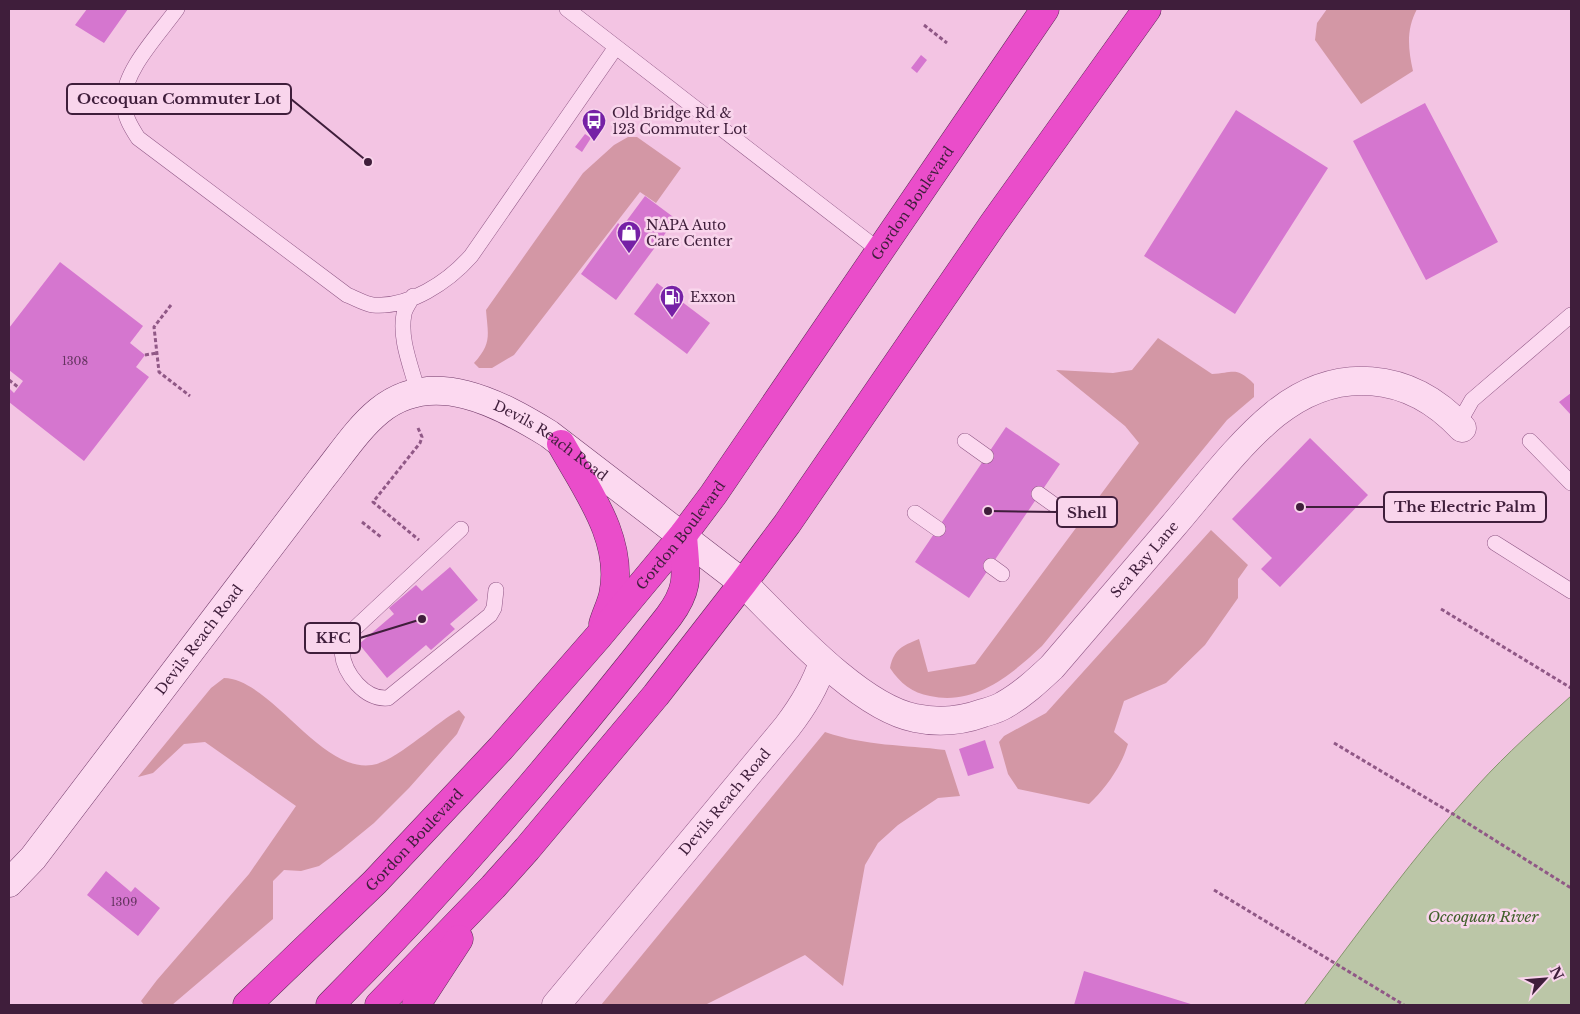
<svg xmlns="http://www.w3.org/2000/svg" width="1580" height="1014" viewBox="0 0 1580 1014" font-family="'Libre Baskerville',serif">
<rect width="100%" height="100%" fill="#f3c4e3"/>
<path fill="#d397a5" d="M1327 9H1417C1406 30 1408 48 1413 71L1361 104 1315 40 1317 23Z
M628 137H637L681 168 656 203 640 192 514 355 492 368H479L474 363C492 343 488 335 486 310L583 173 614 145Z
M1158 338 1212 374C1234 373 1236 366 1254 384V397L1227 420 1042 646C1011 675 975 706 930 696 912 693 900 683 890 668 894 649 902 646 919 639L928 672 975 664 1139 443 1125 426 1056 370 1113 373 1132 370Z
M1211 530 1248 565 1238 579V598L1205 645 1166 683 1124 701 1114 732 1128 744C1121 767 1106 788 1089 804L1018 789 1008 774 999 742 1004 736 1046 713Z
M224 678C271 679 321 773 372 765 395 762 437 722 459 710L465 717 457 734 409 788 374 823 341 850 319 866 301 871 284 870 273 881V919L172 1005H144L141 1001 157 980 249 874 296 806 205 742 184 744 153 773 138 777 211 688Z
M825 732C865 746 905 745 945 750L960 796 938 798 898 825 878 843 865 865 843 986 805 955 705 1005H601Z"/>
<path fill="#bbc6a7" stroke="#85966c" d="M1571 696V1005H1304C1360 931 1415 854 1478 785 1507 753 1539 725 1571 696Z"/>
<path fill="#d576cf" d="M87 9H128L104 43 75 25Z
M921 55 927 60 917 73 911 68Z
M1425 103 1498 242 1426 280 1353 141Z
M1236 110 1328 168 1235 314 1144 256Z
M599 114 606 118 598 132 590 127Z
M585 134 591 138 582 152 575 147Z
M645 196 676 219 616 300 581 274 618 223 622 227Z
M60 262 143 326 130 343 145 355 136 367 149 377 84 461 9 402V388L14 393 23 381 9 370V328Z
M657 283 710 323 687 354 634 314Z
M1571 393V415L1559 402Z
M1006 427 1060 464 969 598 915 562Z
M1310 438 1368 495 1280 587 1261 569 1272 558 1232 519Z
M450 567 478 600 450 624 455 629 431 650 426 645 387 678 359 644 394 614 389 608 416 585 422 591Z
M985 740 994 768 968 776 959 749Z
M106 871 131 892 135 887 160 908 138 936 87 895Z
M1084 971 1194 1005H1074Z"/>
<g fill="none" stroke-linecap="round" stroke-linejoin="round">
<defs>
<path id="lane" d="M177 9C160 33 122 72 124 102 124 116 131 127 138 138L347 295C355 298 365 304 373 305 409 308 448 282 471 256L616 47
M567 9 880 251
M413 296C410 302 405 308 404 314 399 340 412 368 418 393
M1462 428 1464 414 1472 400 1571 315
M965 441 986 456
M1530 441 1571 483
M1039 494 1053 504
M915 513 938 529
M461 529 353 630 342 652C344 674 365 700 388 698L490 615 494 608 496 590
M1495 543 1571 591
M991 566 1002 574"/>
<g id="street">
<path id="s1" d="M743 583C784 623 858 707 915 718 938 723 961 721 983 713 990 711 998 709 1004 705 1022 695 1037 681 1052 667 1092 620 1133 573 1173 526 1204 490 1238 444 1275 414 1336 365 1409 371 1462 428"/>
<path id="s2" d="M556 1005 787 727C803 706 815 687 823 662"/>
</g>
<g id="secondary">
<path id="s3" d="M9 883 33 858 322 478C340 456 357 429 379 411 433 367 500 404 549 434L743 583"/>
</g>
<g id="highway">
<path d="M561 444C586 489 625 540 613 595 611 604 606 614 603 624"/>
<path id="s4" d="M247 1005 375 882 501 748 598 637 683 535 713 495 1045 9"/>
<path d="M330 1005C451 883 563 752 669 616 692 585 685 571 683 535"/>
<path d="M379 1005 493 887 527 849 656 695 743 583 787 524 993 224 1147 9"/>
<path d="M416 1005 459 939"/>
</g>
</defs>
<use href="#lane" stroke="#905886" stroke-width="16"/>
<use href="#street" stroke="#905886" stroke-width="29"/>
<use href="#secondary" stroke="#723b6a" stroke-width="29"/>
<use href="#highway" stroke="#5e2d58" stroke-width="29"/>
<path stroke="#905886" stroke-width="3" stroke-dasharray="4 2.5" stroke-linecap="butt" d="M924 25 947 43
M171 305 154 327 159 372 190 396
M145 355 157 353
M9 380 18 387
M418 428 422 437 420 443 373 502 419 540
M362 522 381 537
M1441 609 1571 688
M1334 743 1453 814 1571 888
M1214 890 1404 1005"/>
<use href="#lane" stroke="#fcd9f0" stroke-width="15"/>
<use href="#street" stroke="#fcd9f0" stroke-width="28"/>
<use href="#secondary" stroke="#fcd9f0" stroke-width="28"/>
<use href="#highway" stroke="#ea4dca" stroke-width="28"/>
</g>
<defs>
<symbol id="bus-pin" viewBox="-11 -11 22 30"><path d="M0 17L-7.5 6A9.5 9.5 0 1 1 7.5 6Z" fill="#7621a6" stroke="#f9d5ec"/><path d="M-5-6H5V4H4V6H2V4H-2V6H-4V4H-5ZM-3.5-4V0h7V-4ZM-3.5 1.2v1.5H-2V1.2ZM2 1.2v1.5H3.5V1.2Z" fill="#fff"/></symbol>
<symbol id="shop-pin" viewBox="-11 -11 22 30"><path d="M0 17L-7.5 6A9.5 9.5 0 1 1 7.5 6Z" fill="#7621a6" stroke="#f9d5ec"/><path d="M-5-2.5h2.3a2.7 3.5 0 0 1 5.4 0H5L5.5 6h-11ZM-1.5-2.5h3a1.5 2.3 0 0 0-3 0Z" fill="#fff"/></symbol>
<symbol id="fuel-pin" viewBox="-11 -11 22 30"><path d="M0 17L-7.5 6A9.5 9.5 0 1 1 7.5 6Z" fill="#7621a6" stroke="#f9d5ec"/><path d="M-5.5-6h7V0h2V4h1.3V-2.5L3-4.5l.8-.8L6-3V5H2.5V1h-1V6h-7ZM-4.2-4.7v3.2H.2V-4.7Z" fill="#fff"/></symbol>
</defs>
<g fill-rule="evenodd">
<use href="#bus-pin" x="580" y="107" width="28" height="38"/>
<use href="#shop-pin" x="615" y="219" width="28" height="38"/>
<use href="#fuel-pin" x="658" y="283" width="28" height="38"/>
</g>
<g text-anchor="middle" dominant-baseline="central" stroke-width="5" stroke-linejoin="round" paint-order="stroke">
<g font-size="11" fill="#643460">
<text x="75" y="361">1308</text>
<text x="124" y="902">1309</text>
</g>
<g font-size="14" fill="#3f1e3b" stroke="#f9d5ec" text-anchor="start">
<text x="612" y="113">Old Bridge Rd &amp;<tspan x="612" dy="16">123 Commuter Lot</tspan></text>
<text x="646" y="225">NAPA Auto<tspan x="646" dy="16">Care Center</tspan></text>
<text x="690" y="297">Exxon</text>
</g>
<g font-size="14" fill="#3f1e3b" stroke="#f9d5ec">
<text stroke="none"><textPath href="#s4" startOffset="1045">Gordon Boulevard</textPath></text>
<text stroke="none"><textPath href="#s3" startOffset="789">Devils Reach Road</textPath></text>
<text stroke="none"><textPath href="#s4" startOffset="640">Gordon Boulevard</textPath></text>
<text stroke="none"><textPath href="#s1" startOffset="516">Sea Ray Lane</textPath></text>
<text stroke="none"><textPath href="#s3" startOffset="309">Devils Reach Road</textPath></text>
<text stroke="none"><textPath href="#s2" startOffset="264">Devils Reach Road</textPath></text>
<text stroke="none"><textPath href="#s4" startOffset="235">Gordon Boulevard</textPath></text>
</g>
<g font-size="15" font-style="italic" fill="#41602b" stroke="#f9d5ec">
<text x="1483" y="916">Occoquan River</text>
</g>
</g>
<path fill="none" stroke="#3f1e3b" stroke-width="2" d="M368 162L291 99M1300 507L1384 507M988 511L1057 512M422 619L360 638"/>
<g fill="#3f1e3b" stroke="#f9d5ec" stroke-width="2">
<circle cx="368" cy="162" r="5"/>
<circle cx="1300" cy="507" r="5"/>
<circle cx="988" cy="511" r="5"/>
<circle cx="422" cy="619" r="5"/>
</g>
<g fill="#f9d5ec" stroke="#3f1e3b" stroke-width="2">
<rect x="67" y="84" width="224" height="30" rx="5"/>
<rect x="1384" y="492" width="162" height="30" rx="5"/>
<rect x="1057" y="497" width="60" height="30" rx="5"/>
<rect x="305" y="623" width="55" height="30" rx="5"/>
</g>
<g font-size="15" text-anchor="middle" font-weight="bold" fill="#3f1e3b">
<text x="179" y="104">Occoquan Commuter Lot</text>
<text x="1465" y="512">The Electric Palm</text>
<text x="1087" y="518">Shell</text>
<text x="333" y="643">KFC</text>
</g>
<rect width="1580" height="1014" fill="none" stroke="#3f1e3b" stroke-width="20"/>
<g transform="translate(1545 979) rotate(64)" stroke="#f9d5ec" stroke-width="4" paint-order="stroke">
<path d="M0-4L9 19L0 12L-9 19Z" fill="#3f1e3b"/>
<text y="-8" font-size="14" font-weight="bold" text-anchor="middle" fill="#3f1e3b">N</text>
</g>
</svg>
